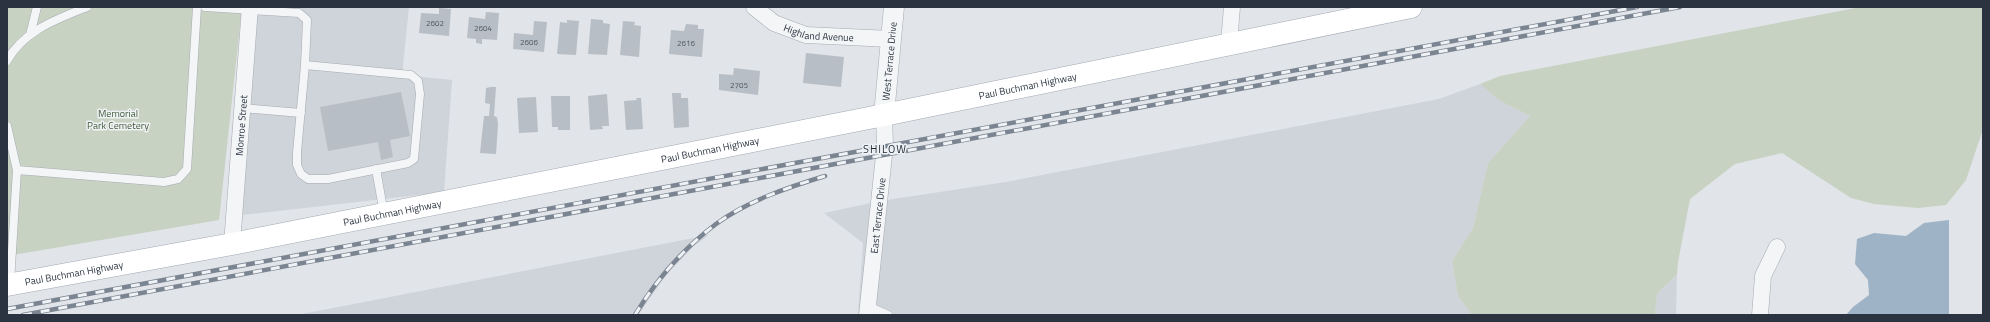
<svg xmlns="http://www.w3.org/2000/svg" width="1990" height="322" viewBox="0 0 1990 322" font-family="'Titillium Web',sans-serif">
<rect width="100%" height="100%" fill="#e1e4e8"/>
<path fill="#cfd3da" d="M258 7H409L402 75 452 80 444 192 242 215Z
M1480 84 1500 101 1530 116 1488 163 1473 228 1452 261 1458 296 1472 315H875L887 200 1006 182 1439 99Z
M871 203 859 315H858L863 243 824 213Z
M709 235 694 246 667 274 638 315H297Z
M1677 274 1676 315H1655L1657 294Z"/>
<path fill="#c7d2c2" d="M7 7H242L219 220 7 256Z
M1861 7H1983V129L1966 180 1946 205 1918 208 1874 204 1851 198 1782 153 1735 164 1690 199 1678 262 1677 274 1657 294 1655 315H1472L1458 296 1452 261 1473 228 1488 163 1530 116 1500 101 1480 84 1500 76Z"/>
<path fill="#9eb3c6" d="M1949 220V315H1846L1853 307 1869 295 1868 280 1855 264 1857 239 1874 233 1906 236 1924 223Z"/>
<path fill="#b8bec5" d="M439 8 451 9 449 36 419 33 421 13 439 14Z
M486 12 499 13 497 40 482 39V44L476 43V39L467 38 469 17 485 19Z
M591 19 603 20V23L610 24 607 55 588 54Z
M567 20 579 21 576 55 557 54 560 22 567 23Z
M534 21 547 22 544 52 513 49 514 33 533 35Z
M623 21 635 22 634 25 641 26 639 57 620 55Z
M686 24 698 25V29H704L702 57 669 54 671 30 684 31Z
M806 53 844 57 841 87 803 83Z
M734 68 760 71 758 95 719 90V74L733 75Z
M491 87H496L494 116 497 117 498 125 496 154 480 153 484 116H489L490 104 485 103 486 88Z
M401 92 410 136 390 140 393 157 381 160 378 142 328 151 320 107Z
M672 93H681V98H688L689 127 674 128Z
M607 94 609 126H602L603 129 590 130 588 96Z
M551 96H570V130H558V127H552Z
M536 97 538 132 519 133 517 98Z
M636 98H641L643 129 626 130 624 101 637 100Z"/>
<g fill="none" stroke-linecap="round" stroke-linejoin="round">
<defs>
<path id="service" d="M205 7 299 13 307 20 305 65
M30 35 37 7
M7 61C23 31 57 19 87 7
M305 65 411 75 418 81 420 94 414 159 408 163 328 179H308L301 174 297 165V152Z
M242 108 301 113
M7 126 17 170 10 283
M376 169 384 214
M17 170 164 182 178 179 187 169 197 7
M868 306 888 315"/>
<g id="minor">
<path id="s1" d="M754 7 774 23 806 35 891 39"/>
<path d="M1229 43 1232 7"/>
<path id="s2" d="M232 244 250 7"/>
<path id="s3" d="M867 315 885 146 884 115"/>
<path d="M1760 315 1763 276 1777 247"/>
</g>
<g id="tertiary">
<path id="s4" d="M884 115 894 7"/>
</g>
<g id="primary">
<path id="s5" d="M7 285 232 244 884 115 1411 7"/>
</g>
</defs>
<use href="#service" stroke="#a6abb2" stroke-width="9"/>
<use href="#minor" stroke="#a6abb2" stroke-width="17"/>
<use href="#tertiary" stroke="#a6abb2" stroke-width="21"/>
<use href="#primary" stroke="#a1a9b3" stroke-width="23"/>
<use href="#service" stroke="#f3f5f7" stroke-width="8"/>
<use href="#minor" stroke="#f3f5f7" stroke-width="16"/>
<use href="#tertiary" stroke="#f3f5f7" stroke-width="20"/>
<use href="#primary" stroke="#fff" stroke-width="22"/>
<defs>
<path id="rail" d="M7 309 1637 7
M23 315 1680 7
M635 315C656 280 684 248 716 224 747 201 789 187 825 176"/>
</defs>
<use href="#rail" stroke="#7b8491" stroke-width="4.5"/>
<use href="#rail" stroke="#f0f3f6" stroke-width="3" stroke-dasharray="9" stroke-linecap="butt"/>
</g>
<g text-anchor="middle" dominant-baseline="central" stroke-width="3" stroke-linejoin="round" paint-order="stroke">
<g font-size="8" fill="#4e5660">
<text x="435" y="23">2602</text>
<text x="483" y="28">2604</text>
<text x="529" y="42">2606</text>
<text x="686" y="43">2616</text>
<text x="739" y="85">2705</text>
</g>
<g font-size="10" fill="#2a333f" stroke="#f0f3f6">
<text stroke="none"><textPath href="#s1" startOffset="72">Highland Avenue</textPath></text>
<text stroke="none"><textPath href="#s4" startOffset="54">West Terrace Drive</textPath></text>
<text stroke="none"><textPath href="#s5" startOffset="1040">Paul Buchman Highway</textPath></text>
<text stroke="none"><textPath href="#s2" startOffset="119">Monroe Street</textPath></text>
<text stroke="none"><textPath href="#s5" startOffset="716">Paul Buchman Highway</textPath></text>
<text stroke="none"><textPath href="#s5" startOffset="392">Paul Buchman Highway</textPath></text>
<text stroke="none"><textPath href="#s3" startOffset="100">East Terrace Drive</textPath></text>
<text stroke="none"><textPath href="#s5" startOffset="68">Paul Buchman Highway</textPath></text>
</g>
<g font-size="10" fill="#405a38" stroke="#f0f3f6">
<text x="118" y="113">Memorial<tspan x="118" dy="12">Park Cemetery</tspan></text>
</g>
<g font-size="11" letter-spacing="1" fill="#1c2430" stroke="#f0f3f6">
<text x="885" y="149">SHILOW</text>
</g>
</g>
<rect width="1990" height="322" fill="none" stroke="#2a333f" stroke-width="16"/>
</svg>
